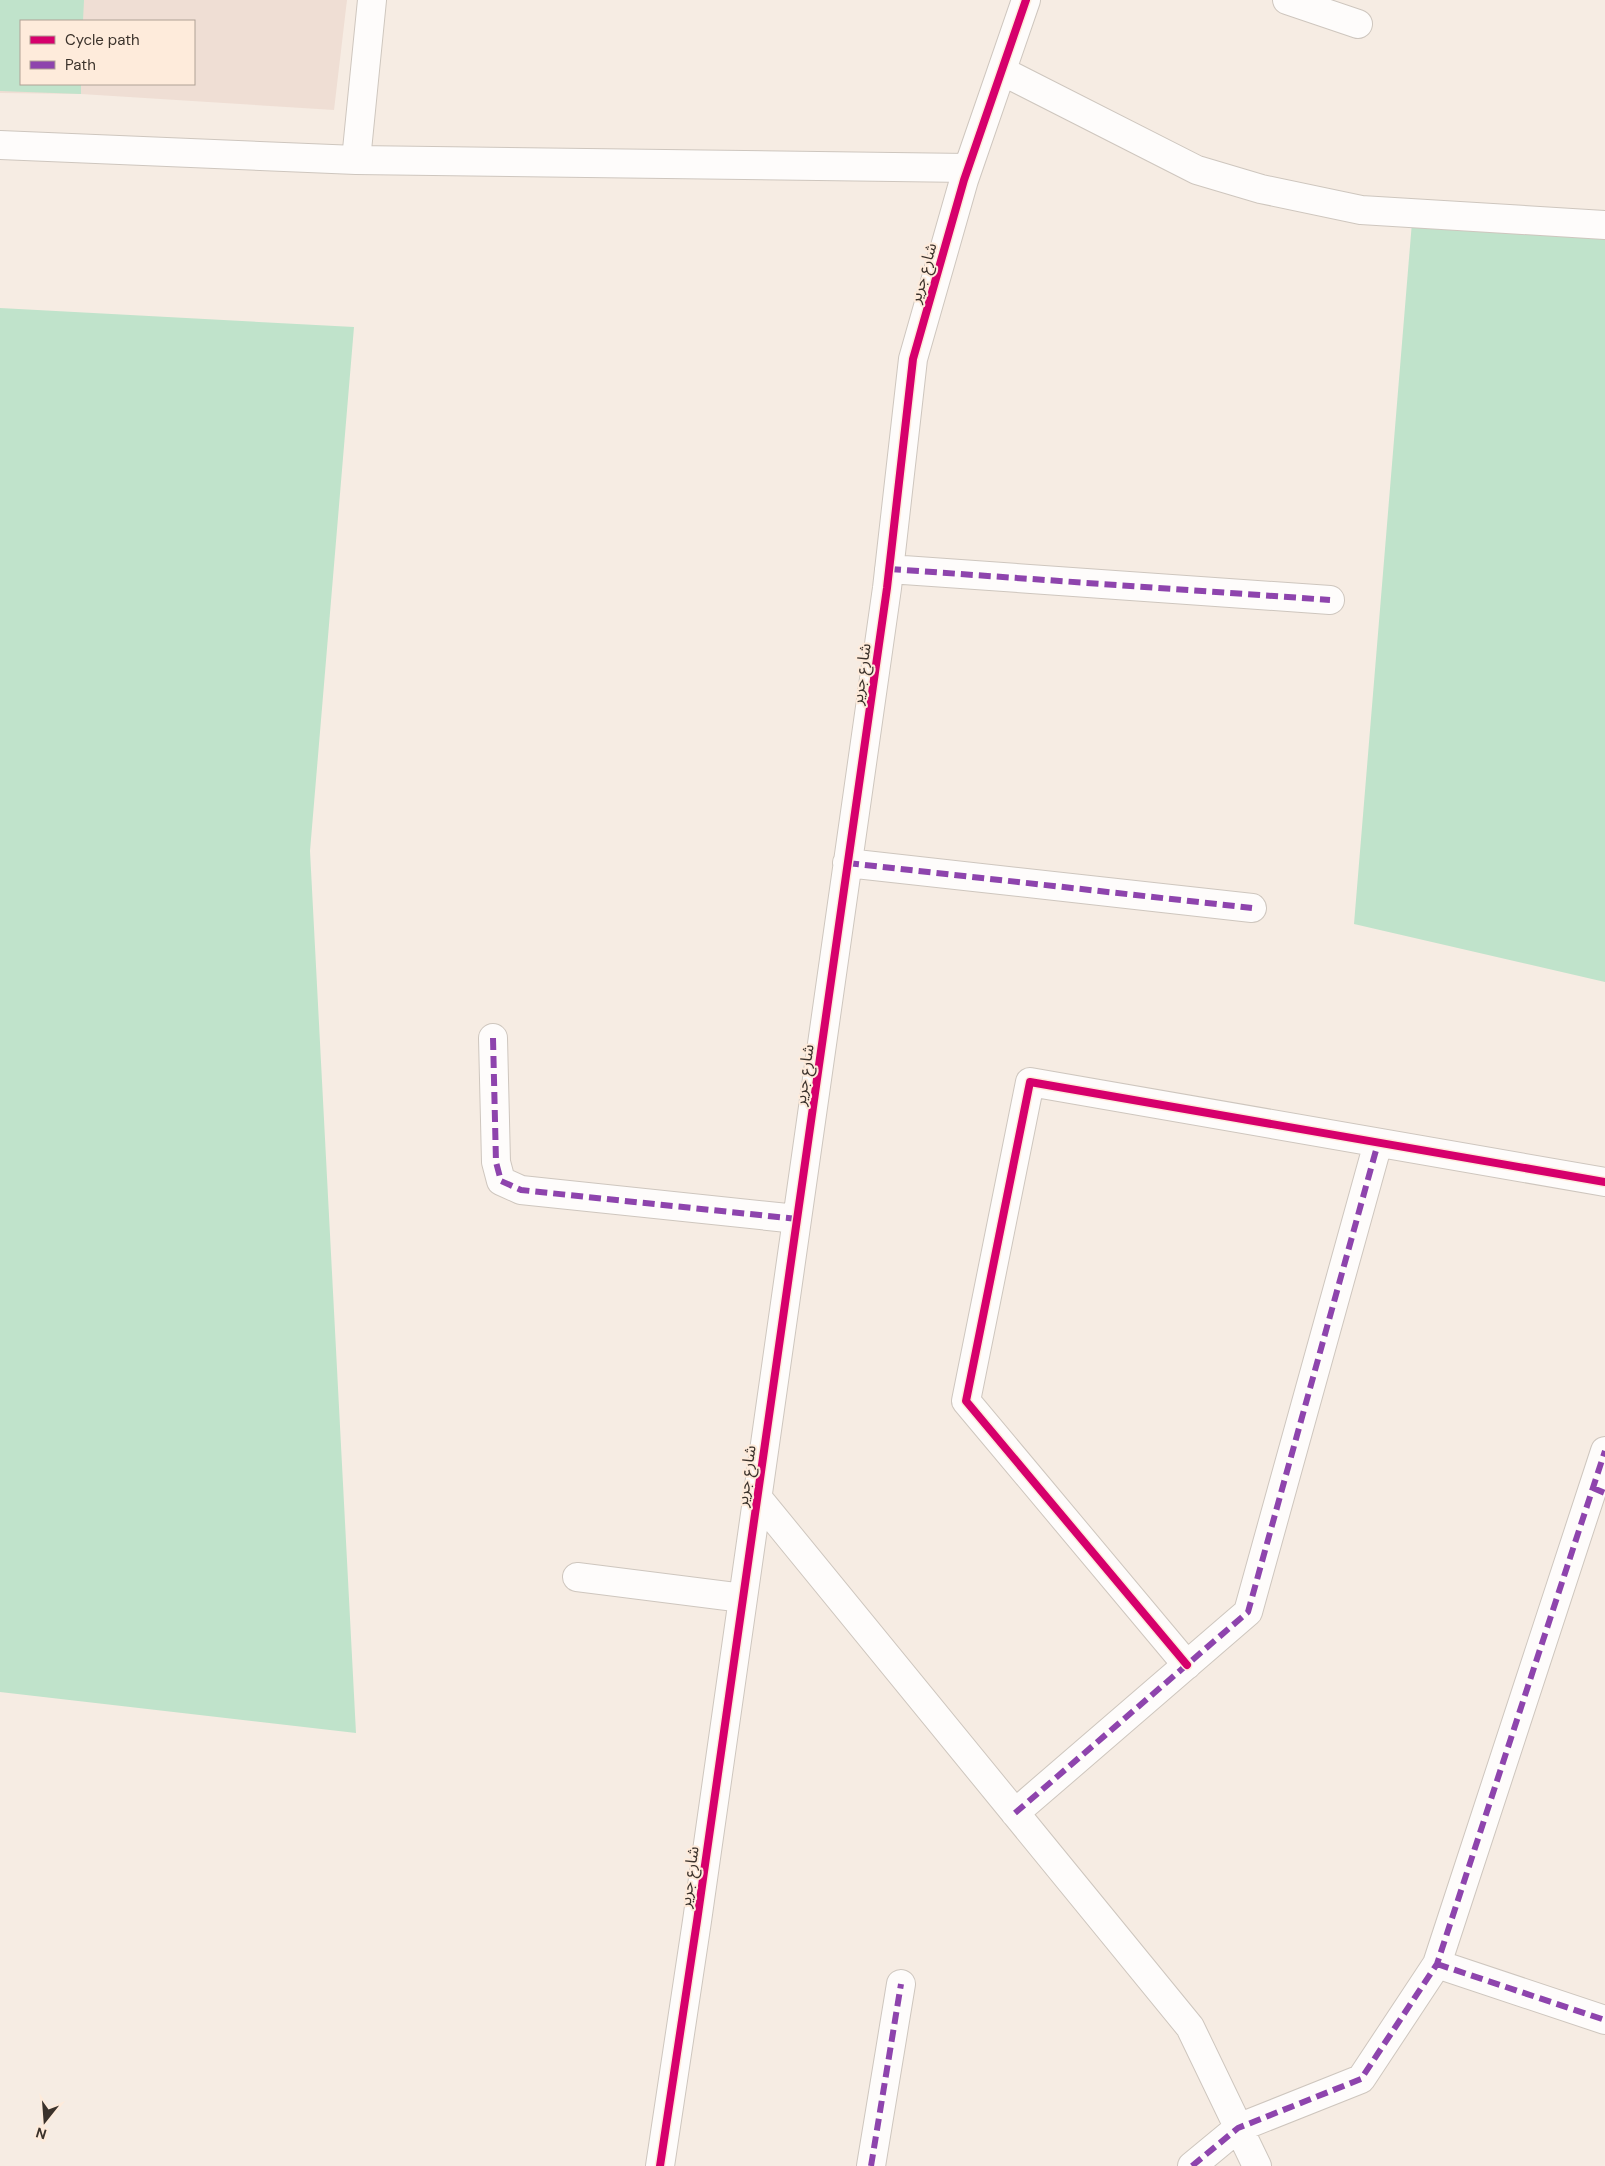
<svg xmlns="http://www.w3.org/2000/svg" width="1605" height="2166" viewBox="0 0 1605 2166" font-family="'DM Sans','Noto Sans Arabic',sans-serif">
<rect width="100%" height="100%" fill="#f6ece3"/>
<path fill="#efded4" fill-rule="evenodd" d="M0 0H347L334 110 81 94 0 93ZM21 21H194V84H21Z"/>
<path fill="#c0e3cb" d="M0 0H84L83 21H21V84H81V94L0 91Z
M1412 222 1605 231V982L1354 924Z
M0 308 354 327 310 851 356 1733 0 1692Z"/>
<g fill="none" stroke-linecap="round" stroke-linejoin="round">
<defs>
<path id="minor" d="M1287 0 1358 24
M1002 71 1197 170 1261 189 1361 210 1605 225
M0 145 356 160 968 168
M356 160 372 0
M889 569 1330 600
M847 863 1252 908
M493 1038 496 1162 501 1181 521 1190 797 1219
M757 1497 1190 2027 1257 2166
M577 1577 743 1598
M1187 1665 966 1401 1030 1082 1605 1182
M1015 1813 1248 1612 1378 1143
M1437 1964 1605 2020
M660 2166 697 1921 887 588 913 359 964 180 1026 0
M871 2166 901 1984
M1192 2166 1238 2128 1361 2079 1437 1964 1605 1451"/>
</defs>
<use href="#minor" stroke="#cec6be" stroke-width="30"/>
<use href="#minor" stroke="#fefcfb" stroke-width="28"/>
<path stroke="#8e44ad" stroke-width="6" stroke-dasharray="12 6" stroke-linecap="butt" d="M889 569 1330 600
M847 863 1252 908
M493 1038 496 1162 501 1181 521 1190 797 1219
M1593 1488 1605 1493
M1015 1813 1248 1612 1378 1143
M1437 1964 1605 2020
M871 2166 901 1984
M1192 2166 1238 2128 1361 2079 1437 1964 1605 1451"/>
<defs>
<path id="cycleway" d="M1187 1665 966 1401 1030 1082 1605 1182
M660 2166 697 1921 887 588 913 359 964 180 1026 0"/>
</defs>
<use href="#cycleway" stroke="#feebdb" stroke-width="11"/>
<use href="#cycleway" stroke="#d6006c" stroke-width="8"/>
</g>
<g text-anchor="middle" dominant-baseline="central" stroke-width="4" stroke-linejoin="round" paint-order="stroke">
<g font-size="16" fill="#3b322b" stroke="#feebdb">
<text transform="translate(923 273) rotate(-74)">شارع جرير</text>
<text transform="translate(861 674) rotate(-82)">شارع جرير</text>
<text transform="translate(804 1075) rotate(-82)">شارع جرير</text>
<text transform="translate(746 1476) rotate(-82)">شارع جرير</text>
<text transform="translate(689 1877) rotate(-82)">شارع جرير</text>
</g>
</g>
<rect x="20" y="20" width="175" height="65" fill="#feebdb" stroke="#b0a195"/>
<rect x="30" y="36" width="25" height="8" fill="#d6006c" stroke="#b0a195"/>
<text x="65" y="45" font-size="15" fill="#3b322b">Cycle path</text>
<rect x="30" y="61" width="25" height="8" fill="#8e44ad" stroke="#b0a195"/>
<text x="65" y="70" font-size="15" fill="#3b322b">Path</text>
<g transform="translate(45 2121) rotate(197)" stroke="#feebdb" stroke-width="4" paint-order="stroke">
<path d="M0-4L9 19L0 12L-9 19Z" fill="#3b322b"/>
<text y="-8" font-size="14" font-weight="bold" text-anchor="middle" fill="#3b322b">N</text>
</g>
</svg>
